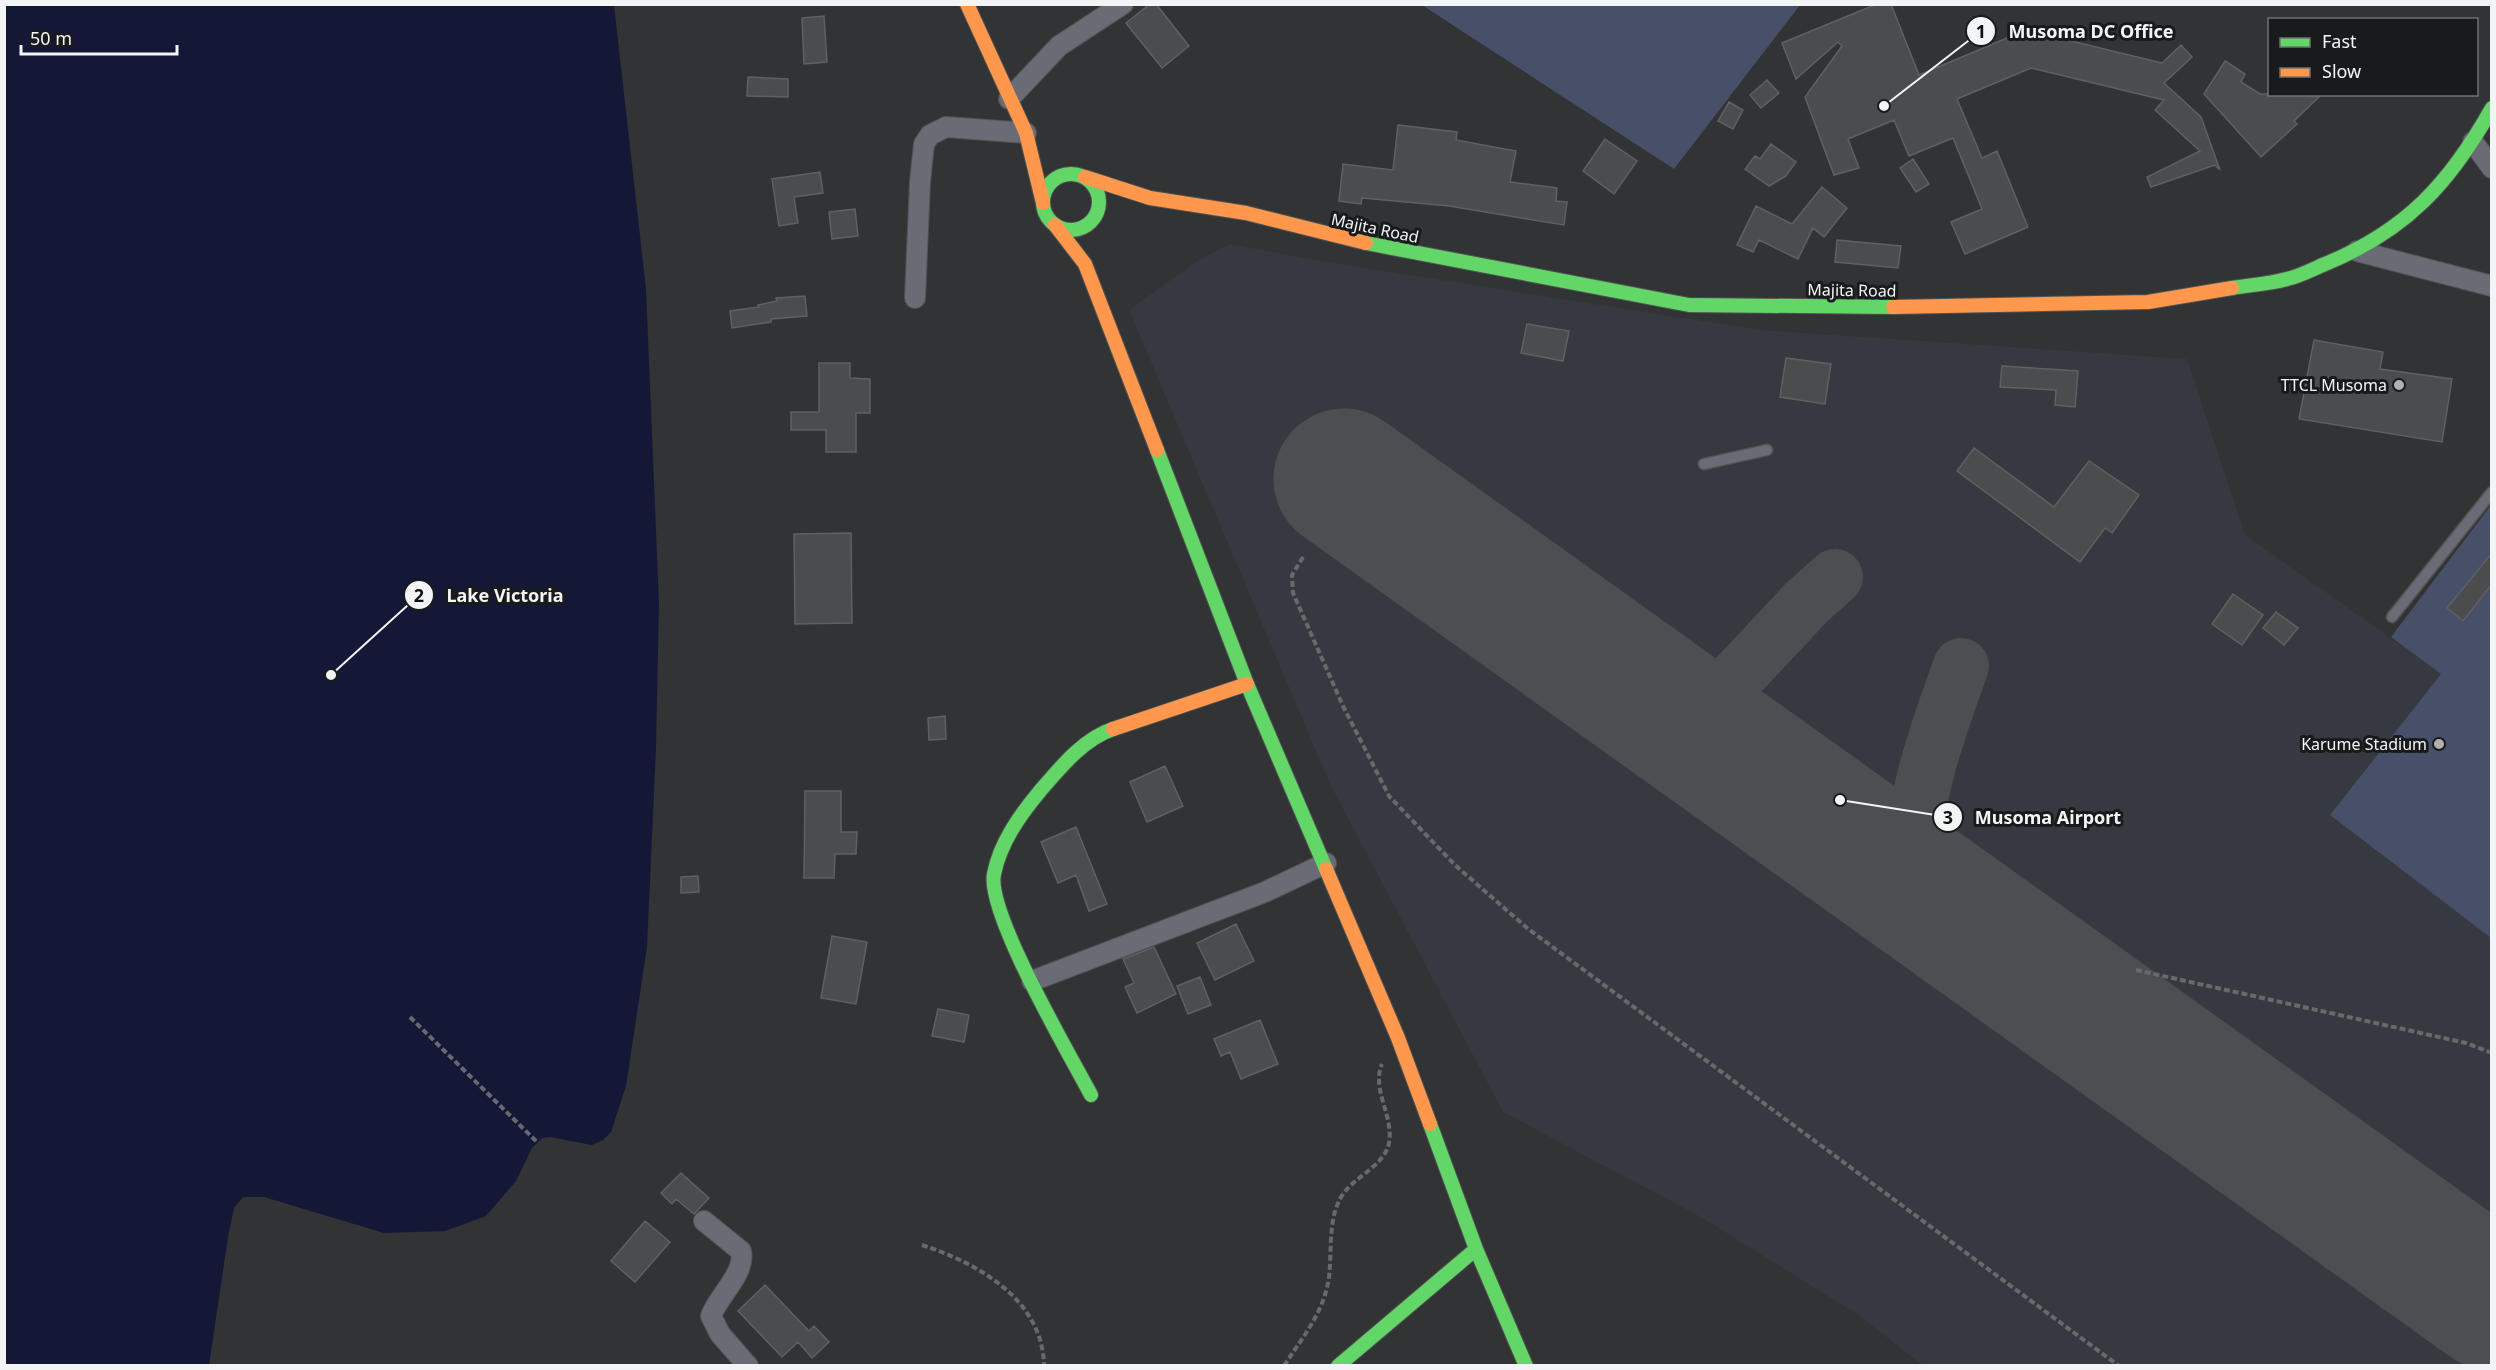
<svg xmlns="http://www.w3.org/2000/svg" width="2496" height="1370" viewBox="0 0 2496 1370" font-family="'Noto Sans',sans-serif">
<rect width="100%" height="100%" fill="#323334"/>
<path fill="#373941" d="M1229 244 1321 261 1760 330 2187 359 2245 535 2442 674 2330 815 2491 938V1365H1922L1860 1316 1699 1216 1503 1112 1330 784 1129 310 1197 261Z"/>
<path fill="#484f68" d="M1422 5H1800L1674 169Z
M2491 505V938L2330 815 2441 674 2391 637Z"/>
<path fill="#141836" d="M5 4 614 5 646 289 659 603 656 748 647 947 626 1086 611 1132 603 1140 592 1145 550 1137 542 1138 532 1148 516 1181 486 1216 445 1231 384 1233 264 1197H243L234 1208 228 1237 209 1365H5Z"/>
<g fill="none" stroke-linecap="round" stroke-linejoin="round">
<path stroke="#4c4e51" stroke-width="56" d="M1690 727 1806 603 1835 577
M1923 894C1921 881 1917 867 1916 853 1911 801 1943 716 1961 666"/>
<path stroke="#4c4e51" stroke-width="141" d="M1344 479 2492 1300"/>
</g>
<path fill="#4b4c4d" stroke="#5f6061" stroke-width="1.5" d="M1150 4H1156L1189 46 1162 68 1126 23Z
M1877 4H1891L1919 75 2026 30 2162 63 2181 45 2192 57 2164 83 2201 117 2220 170 2215 165 2151 187 2147 177 2200 151 2155 110 2164 100 2031 68 1957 99 1982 158 1997 151 2028 227 1965 254 1951 222 1982 209 1953 138 1909 156 1894 120 1848 139 1859 168 1834 175 1805 97 1842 46 1838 42 1796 79 1782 43Z
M824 16 827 62 804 64 802 18Z
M2225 61 2245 74 2241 82 2260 94H2322L2294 121 2297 124 2261 157 2204 94Z
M748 77 788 79V97L747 96Z
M1767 80 1779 93 1761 108 1750 95Z
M1729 102 1743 110 1733 129 1718 121Z
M1398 125 1457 132 1456 140 1516 151 1510 182 1557 188 1556 201 1567 202 1564 225 1449 206 1362 198 1361 204 1339 201 1343 164 1393 170Z
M1605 139 1637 161 1614 194 1583 171Z
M1771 144 1796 162 1786 176 1769 186 1745 169 1755 156 1760 159Z
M1913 159 1929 184 1916 192 1900 168Z
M820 172 823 193 794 197 798 223 779 226 772 179Z
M1822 187 1847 208 1824 237 1813 228 1798 259 1759 240 1753 252 1737 245 1756 206 1792 224Z
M855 209 858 236 832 239 829 212Z
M1837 240 1901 246 1898 268 1835 262Z
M805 296 807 316 771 319V322L732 328 730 311 759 307 758 305 777 301 776 298Z
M1527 324 1569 331 1563 361 1521 353Z
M2314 340 2383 352 2380 369 2452 379 2442 442 2299 419Z
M1786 358 1831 364 1825 404 1780 397Z
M819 363H850V378L870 379V413H856V452H826V430H791V412H819Z
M2002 366 2078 371 2075 407 2055 405 2056 390 2000 387Z
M1974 448 2054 507 2089 461 2139 495 2112 533 2105 528 2080 562 1957 471Z
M851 533 852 623 795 624 794 534Z
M2492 553V584L2463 621 2447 608Z
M2233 594 2263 615 2242 645 2212 624Z
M2276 612 2298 628 2284 645 2263 628Z
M945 716 946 739 929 740 928 718Z
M1165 766 1183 806 1147 822 1130 782Z
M805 791H841V832H857L856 854H835L834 878H804Z
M1076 827 1107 904 1089 911 1076 875 1058 883 1041 842Z
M698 876 699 892 681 893V877Z
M1236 924 1254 961 1215 980 1197 943Z
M832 936 867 942 856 1004 821 998Z
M1154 947 1176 994 1137 1013 1125 987 1134 983 1123 959Z
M1200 977 1211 1005 1188 1014 1177 986Z
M938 1009 969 1015 964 1042 932 1036Z
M1260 1020 1278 1064 1241 1079 1230 1052 1221 1056 1214 1039Z
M681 1173 709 1198 694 1214 676 1199 672 1204 661 1193Z
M645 1221 670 1242 635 1282 611 1261Z
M765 1285 809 1331 814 1326 829 1342 812 1358 798 1342 782 1357 738 1311Z"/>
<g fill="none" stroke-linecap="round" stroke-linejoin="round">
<defs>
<path id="lane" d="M1704 464 1767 450
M2392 617 2492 492"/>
<path id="street" d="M1009 99 1059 46 1123 4
M2473 142 2492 168
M2357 251 2492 286
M915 298 920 182 924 144 930 135 946 127 1026 133
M1032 981 1265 892 1326 863
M704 1221 741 1251C746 1273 718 1296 711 1316L720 1334 748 1366"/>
<path id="fast" d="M1043 202a28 28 0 1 1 56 0a28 28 0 1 1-56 0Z
M1366 243 1689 305 1893 307
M2232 288C2250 285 2269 284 2287 279 2300 276 2313 269 2325 264 2406 231 2450 183 2492 108
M1157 450 1247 684 1326 869
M1091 1095C1070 1055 986 912 994 874 1000 843 1020 815 1040 791 1060 768 1083 739 1113 729
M1430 1124 1476 1249 1526 1366
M1338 1366 1476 1249"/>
<path id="slow" d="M967 4 1026 133 1043 203
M1085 177 1150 198 1246 213 1366 243
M1055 225 1085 264 1157 450
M1893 307 2148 302 2232 288
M1113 729 1247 684
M1326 869 1398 1038 1430 1124"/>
</defs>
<use href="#lane" stroke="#515253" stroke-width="13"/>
<use href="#street" stroke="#515253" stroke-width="22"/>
<use href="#fast" stroke="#515253" stroke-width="16"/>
<use href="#slow" stroke="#515253" stroke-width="16"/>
<path stroke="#67696f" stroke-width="4" stroke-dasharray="6 3" stroke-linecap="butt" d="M1303 557 1292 575 1293 593 1343 706 1389 796 1455 865 1527 928 2119 1366
M2136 970 2466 1043 2492 1053
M410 1017 537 1142
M922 1245C977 1263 1043 1299 1044 1366
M1284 1366C1303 1336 1324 1313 1329 1277 1332 1252 1328 1224 1339 1201 1349 1178 1384 1168 1389 1143 1394 1116 1371 1089 1382 1064"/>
<use href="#lane" stroke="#696b75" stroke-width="10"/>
<use href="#street" stroke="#696b75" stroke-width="20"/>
<use href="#fast" stroke="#63d668" stroke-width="14"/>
<use href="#slow" stroke="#ff974d" stroke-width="14"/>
</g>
<g fill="#afb0b2" stroke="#191a1b" stroke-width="2">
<circle cx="2399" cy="385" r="6"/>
<circle cx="2439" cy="744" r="6"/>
</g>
<g text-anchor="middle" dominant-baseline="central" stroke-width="6" stroke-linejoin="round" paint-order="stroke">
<g font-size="16" fill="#f3f4f6" stroke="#191a1b">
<text transform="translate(1375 228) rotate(12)">Majita Road</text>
<text transform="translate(1852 290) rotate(1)">Majita Road</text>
</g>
<g font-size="16" fill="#f3f4f6" stroke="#191a1b" text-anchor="end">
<text x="2387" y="385">TTCL Musoma</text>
<text x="2427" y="744">Karume Stadium</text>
</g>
</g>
<path fill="none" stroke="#f3f4f6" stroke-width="2" d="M1884 106L1981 31M331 675L419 595M1840 800L1948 817"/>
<g fill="#f3f4f6" stroke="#191a1b" stroke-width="2">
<circle cx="1884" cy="106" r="6"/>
<circle cx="331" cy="675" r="6"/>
<circle cx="1840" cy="800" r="6"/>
<circle cx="1981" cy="31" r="15"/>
<circle cx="419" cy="595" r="15"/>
<circle cx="1948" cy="817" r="15"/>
</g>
<g font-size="18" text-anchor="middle" font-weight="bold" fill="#111">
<text x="1981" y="38">1</text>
<text x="419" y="602">2</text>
<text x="1948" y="824">3</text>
</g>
<g font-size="18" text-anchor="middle" font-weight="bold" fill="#f3f4f6" stroke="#191a1b" stroke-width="6" stroke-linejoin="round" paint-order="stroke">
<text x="2091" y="38">Musoma DC Office</text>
<text x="505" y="602">Lake Victoria</text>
<text x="2048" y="824">Musoma Airport</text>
</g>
<rect width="2496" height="1370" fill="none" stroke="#f3f4f6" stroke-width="12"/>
<rect x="2268" y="18" width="210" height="78" fill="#191a1b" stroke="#707173" stroke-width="1.5"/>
<rect x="2280" y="38" width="30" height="9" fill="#63d668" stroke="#707173" stroke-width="1.5"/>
<text x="2322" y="48" font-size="18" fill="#f3f4f6">Fast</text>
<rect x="2280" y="68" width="30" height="9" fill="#ff974d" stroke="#707173" stroke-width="1.5"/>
<text x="2322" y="78" font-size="18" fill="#f3f4f6">Slow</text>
<path d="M21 45v9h156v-9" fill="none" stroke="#f3f4f6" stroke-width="3"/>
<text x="30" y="45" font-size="18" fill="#f3f4f6" stroke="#191a1b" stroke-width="4.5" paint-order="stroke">50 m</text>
</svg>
